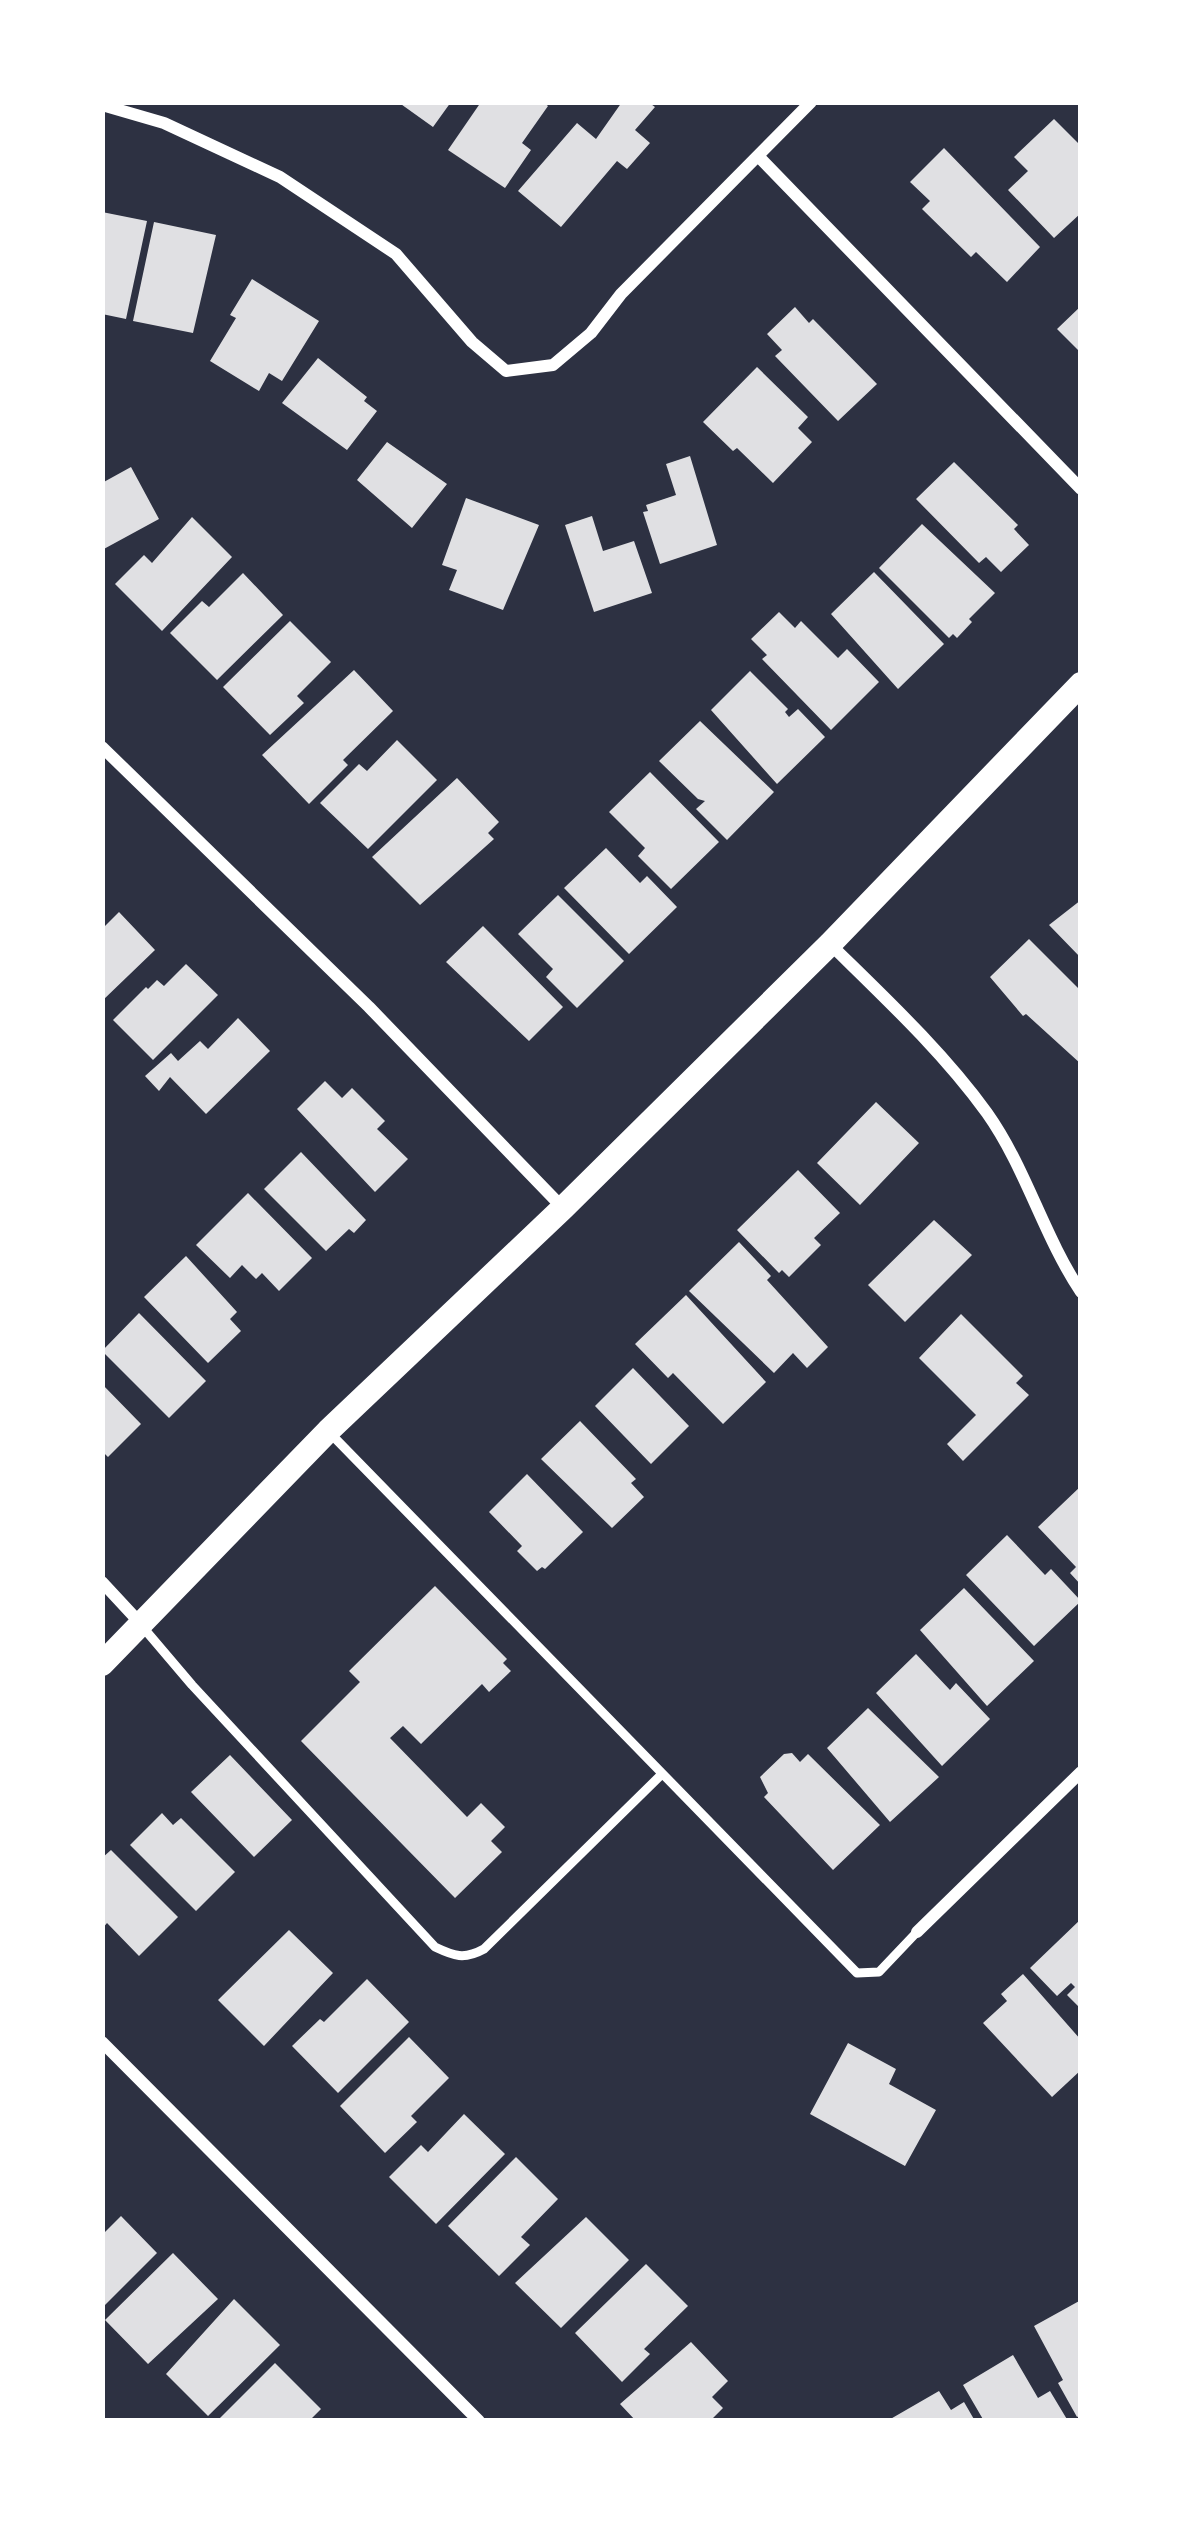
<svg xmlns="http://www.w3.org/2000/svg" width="1183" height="2523" viewBox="0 0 1183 2523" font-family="'Work Sans',sans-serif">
<rect width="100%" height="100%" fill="#2d3142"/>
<path fill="#e0e0e3" d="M398 102H451L433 127Z
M481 102H543L548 106 522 143 531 150 505 188 448 150Z
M622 102H648L655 107 635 130 650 143 627 169 617 161 561 227 518 191 577 123 596 139Z
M1054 119 1081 146V213L1054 238 1008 190 1028 171 1014 157Z
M944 148 1040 247 1007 282 976 252 971 257 922 209 930 201 910 182Z
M102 212 147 221 126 319 102 314Z
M154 222 216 235 193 333 133 321Z
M252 279 319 321 282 381 269 373 259 391 210 361 236 318 230 315Z
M1081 306V353L1057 329Z
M795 307 809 323 813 319 877 384 838 421 775 356 782 350 767 334Z
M318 358 367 397 364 401 377 411 347 450 282 403Z
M757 367 808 417 798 428 812 442 773 483 737 448 733 451 703 422Z
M387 442 447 484 412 528 357 480Z
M690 456 717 545 660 564 643 512 648 511 646 505 676 495 666 464Z
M954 462 1018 525 1014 529 1029 545 1001 572 986 557 979 563 916 499Z
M131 467 159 519 102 550V483Z
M466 498 539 525 503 610 449 590 457 570 442 565Z
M592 516 603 551 634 541 652 593 594 612 565 525Z
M192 517 232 557 162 631 115 584 144 555 152 563Z
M922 524 995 593 969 619 972 622 957 638 953 634 949 638 879 568Z
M874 572 944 644 898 689 831 614Z
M243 573 283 615 217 680 170 633 202 601 209 607Z
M779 612 795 628 801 621 838 658 847 649 879 682 831 730 762 659 767 655 751 639Z
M290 621 331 662 297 696 304 703 270 735 223 687Z
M354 670 393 711 343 760 348 765 309 804 262 755Z
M750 671 788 709 785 712 789 717 798 709 825 737 777 784 711 710Z
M700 721 774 792 727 840 696 809 705 801 698 799 659 761Z
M397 740 437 780 368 849 320 803 359 764 367 771Z
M650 772 719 842 671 889 638 856 645 848 609 812Z
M457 778 499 822 488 833 494 839 420 905 372 857Z
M606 848 640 883 647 876 677 907 629 954 564 888Z
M558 895 624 961 577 1008 546 977 553 969 518 934Z
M1081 900V958L1049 925Z
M119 912 155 950 102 1001V929Z
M483 926 563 1007 529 1041 446 962Z
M1029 939 1081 991V1064L1026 1014 1023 1016 990 977Z
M186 964 218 995 153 1060 113 1020 146 987 148 989 157 980 164 986Z
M238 1018 270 1051 206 1114 170 1077 159 1091 145 1076 171 1053 178 1061 200 1041 208 1049Z
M325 1081 342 1098 352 1088 385 1121 377 1129 408 1159 375 1192 297 1109Z
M876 1102 919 1143 860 1205 817 1163Z
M301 1152 366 1220 354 1233 349 1229 326 1251 264 1189Z
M798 1170 840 1213 814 1238 821 1245 789 1277 782 1270 779 1273 737 1230Z
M248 1193 312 1258 279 1291 262 1273 256 1279 242 1265 230 1278 196 1245Z
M934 1220 972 1255 905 1322 868 1285Z
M739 1242 771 1276 767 1280 828 1347 807 1368 793 1353 774 1373 689 1291Z
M186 1256 237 1312 230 1319 241 1331 208 1363 144 1297Z
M686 1295 766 1382 723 1424 673 1373 668 1378 635 1344Z
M139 1313 206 1381 169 1418 102 1351Z
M961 1314 1023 1376 1016 1383 1029 1395 963 1461 947 1444 976 1415 919 1358Z
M633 1368 689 1426 651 1464 595 1406Z
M102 1384 141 1424 108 1457 102 1451Z
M580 1421 636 1479 631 1483 644 1497 612 1528 541 1459Z
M527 1474 583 1532 545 1569 542 1567 537 1571 517 1551 522 1546 489 1512Z
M1081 1486V1585L1070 1573 1076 1567 1038 1527Z
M1007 1535 1045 1575 1051 1569 1081 1601 1034 1646 966 1575Z
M435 1586 507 1659 503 1663 511 1671 489 1692 482 1684 421 1744 403 1726 390 1738 467 1817 481 1803 505 1827 491 1841 502 1852 455 1898 301 1741 360 1682 349 1671Z
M964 1588 1034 1661 987 1706 920 1630Z
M916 1654 950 1690 956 1683 990 1719 942 1766 876 1693Z
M868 1708 939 1777 890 1822 827 1748Z
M792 1753 800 1762 808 1754 880 1825 833 1870 764 1797 768 1793 760 1777 784 1754Z
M230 1755 292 1820 254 1857 191 1792Z
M162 1813 173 1825 181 1818 235 1872 196 1911 130 1845Z
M111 1850 178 1917 139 1956 107 1923 102 1929V1858Z
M1081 1919V2009L1067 1995 1075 1987 1071 1983 1057 1996 1030 1968Z
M289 1930 333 1973 264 2046 218 2000Z
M1023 1974 1081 2040V2070L1052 2097 983 2023 1007 2001 1001 1994Z
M367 1979 409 2022 338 2093 292 2046 320 2019 324 2022Z
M409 2037 449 2078 411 2116 417 2122 385 2153 340 2106Z
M848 2043 896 2069 889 2084 936 2110 905 2166 810 2114Z
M464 2114 505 2154 436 2224 389 2177 421 2145 428 2152Z
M516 2157 558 2199 521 2237 530 2245 499 2276 448 2226Z
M121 2216 157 2253 102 2308V2235Z
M586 2217 629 2260 561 2328 515 2283Z
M173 2253 218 2299 148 2364 105 2320Z
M646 2264 688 2306 644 2349 650 2354 622 2382 575 2333Z
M234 2299 280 2345 208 2416 166 2374Z
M1081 2300V2415L1077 2417 1058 2383 1063 2380 1034 2326Z
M691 2342 728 2381 712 2397 723 2408 710 2421H636L620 2404Z
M1013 2355 1038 2398 1050 2391 1068 2421H984L963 2385Z
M275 2363 321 2409 309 2421H217Z
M939 2391 951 2410 964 2402 975 2421H887Z"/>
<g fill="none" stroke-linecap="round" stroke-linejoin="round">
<path stroke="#fff" stroke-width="9" d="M328 1431 857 1973 879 1972 917 1932
M141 1625 192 1685 435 1947C454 1956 464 1960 484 1949L662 1774"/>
<path stroke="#fff" stroke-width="12" d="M102 105 164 123 280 177 396 254 472 342 506 371 553 365 591 333 621 294 811 102
M760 158 1081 489
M102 747 369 1007 563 1208
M830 944C884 997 942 1051 987 1113 1026 1168 1043 1235 1081 1292
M102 1582 141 1624
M917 1932 1081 1772
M102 2042 479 2421"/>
<path stroke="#fff" stroke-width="24" d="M102 1664 328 1431 563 1208 830 944 1081 684"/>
</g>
<rect width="1183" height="2523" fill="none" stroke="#ffffff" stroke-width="210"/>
</svg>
